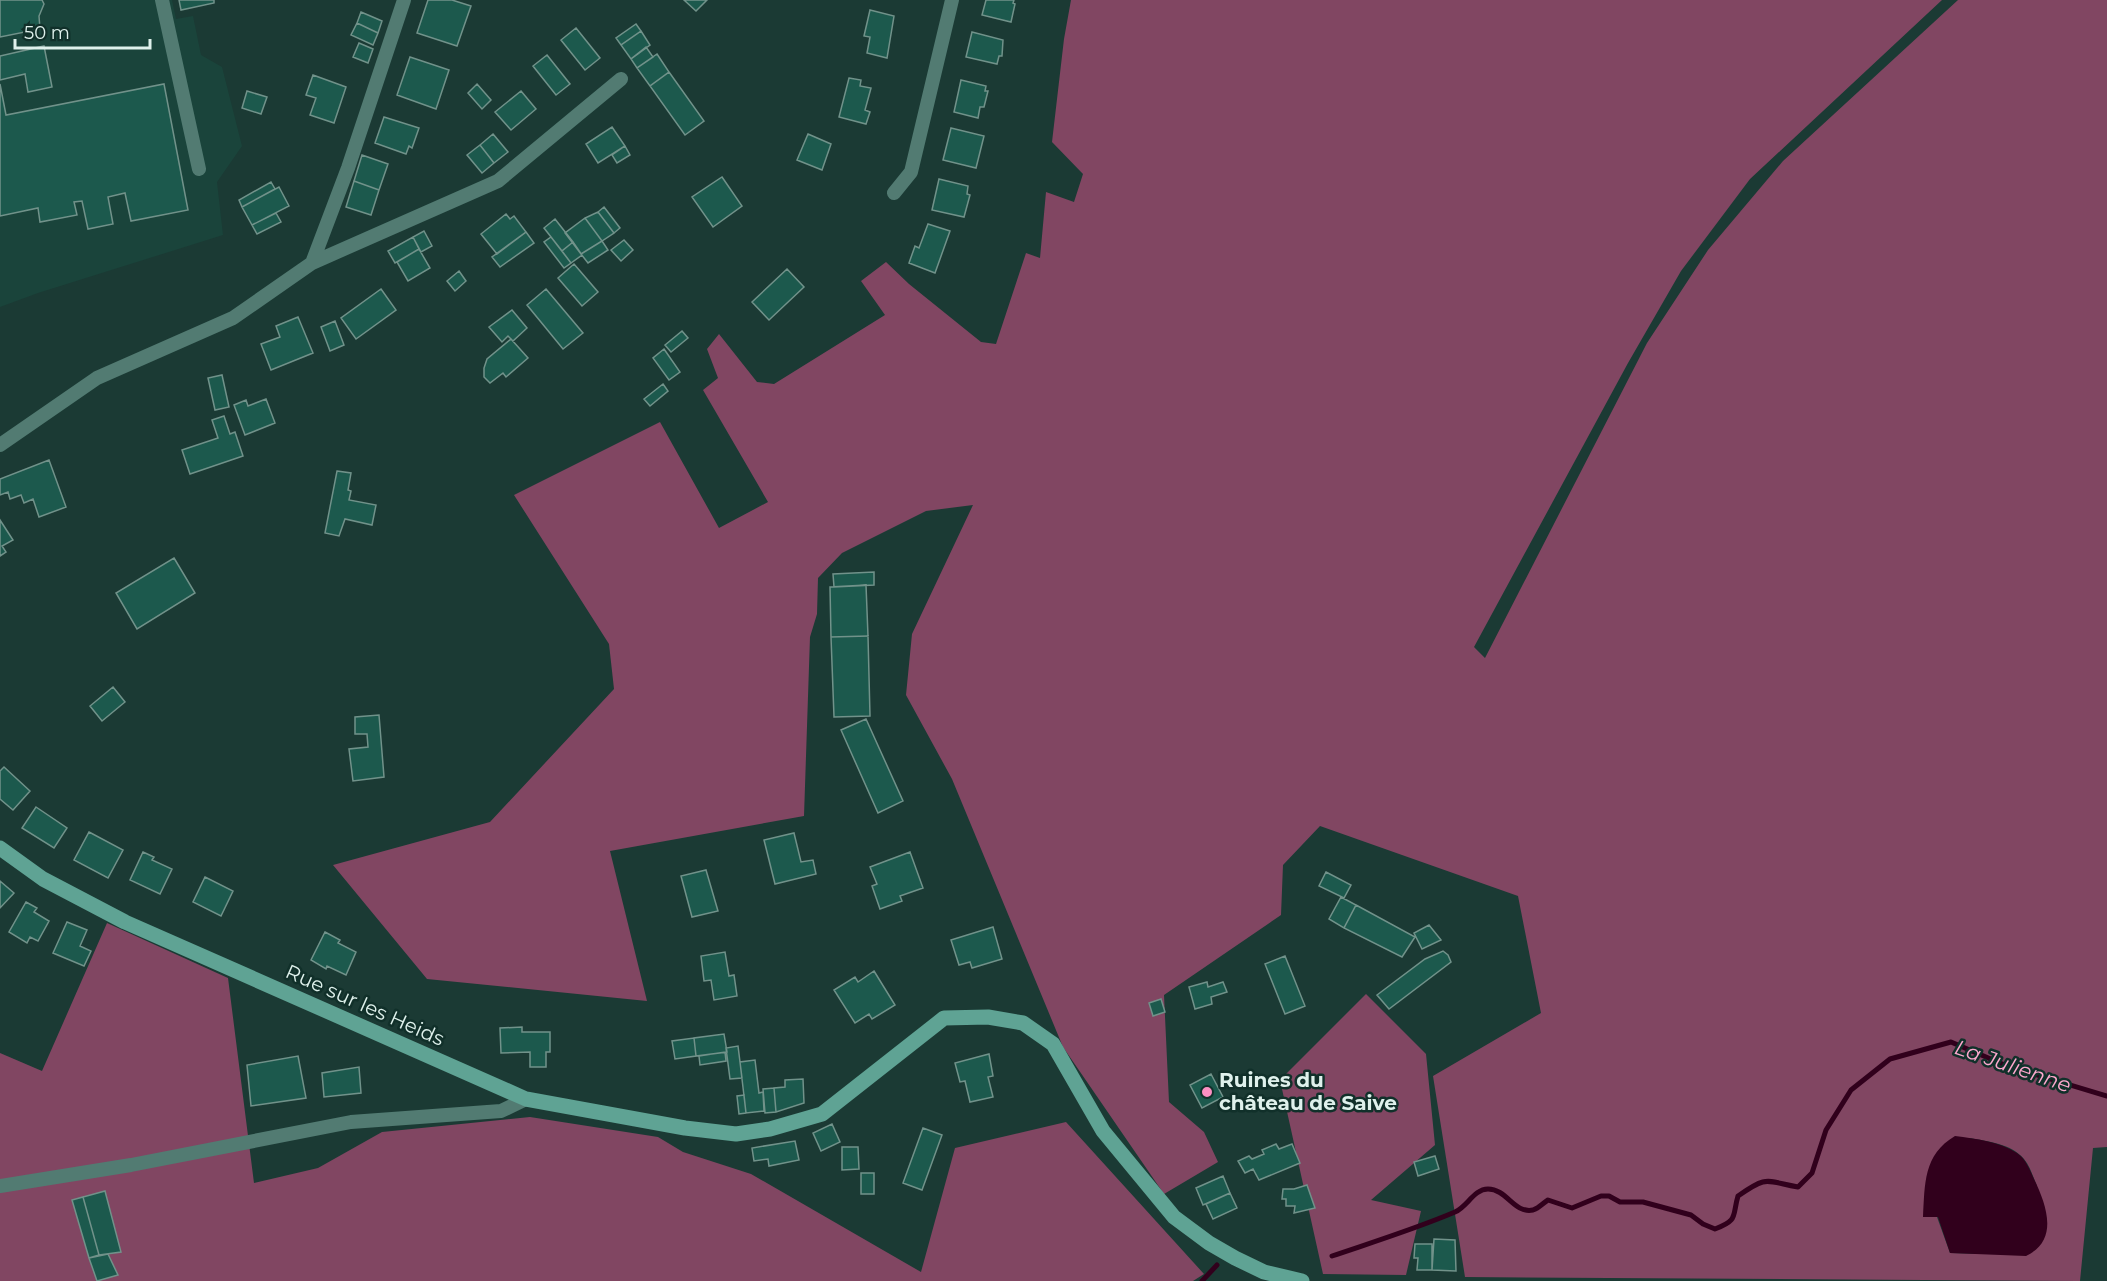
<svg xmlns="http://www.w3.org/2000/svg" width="2107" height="1281" viewBox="0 0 2107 1281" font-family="Montserrat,sans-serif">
<rect width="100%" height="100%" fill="#1b3a34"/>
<path fill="#1a443b" d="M0 0H172L176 19 193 16 201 55 222 67 242 146 217 182 223 235 38 293 0 307Z"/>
<path fill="#814662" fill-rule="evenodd" d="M1071 0H1942L1750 179 1681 271 1628 363 1474 647 1485 658 1647 343 1708 250 1783 161 1958 0H2107V1147L2093 1148 2080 1281 1465 1277 1433 1076 1541 1013 1518 896 1320 826 1283 865 1281 915 1164 995 1169 1102 1204 1132 1218 1162 1164 1194 1063 1047 952 779 906 695 912 634 973 505 926 511 842 553 818 578 817 614 810 637 804 816 610 851 647 1001 427 979 333 865 490 822 614 689 609 644 514 495 660 422 719 528 768 502 703 390 718 378 707 349 719 334 757 382 774 384 885 315 861 281 886 262 909 284 981 342 996 344 1026 253 1040 258 1046 192 1074 202 1083 174 1052 142 1064 39ZM1969 1138C1987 1141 2012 1144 2024 1159 2030 1166 2033 1177 2037 1186L1984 1254 1950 1253 1937 1217Z
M107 923 228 978 254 1183 318 1168 382 1132 530 1117 658 1137 683 1152 751 1174 921 1272 955 1148 1066 1122 1204 1274 1193 1281H0V1053L42 1071Z
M1366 994 1426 1054 1435 1145 1371 1200 1421 1211 1406 1275 1323 1274 1280 1080Z"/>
<path fill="#31001c" d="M1955 1136C1976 1139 1999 1141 2017 1153 2026 1159 2030 1170 2034 1179 2047 1206 2059 1240 2026 1256L1950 1253 1938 1217H1923C1925 1184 1923 1155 1955 1136Z"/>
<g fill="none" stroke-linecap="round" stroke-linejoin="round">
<path stroke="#31001c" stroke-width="5" d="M1332 1256C1373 1242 1415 1229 1455 1212 1467 1207 1474 1189 1488 1189 1507 1189 1514 1214 1533 1210 1539 1208 1543 1203 1548 1200L1572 1208 1601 1196H1609L1620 1202H1643L1691 1215 1703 1224 1715 1229C1739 1220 1732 1216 1738 1196 1768 1175 1765 1181 1798 1187L1812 1173 1826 1130 1851 1090 1890 1059 1951 1042 2007 1066 2107 1096
M1202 1281 1217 1265"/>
</g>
<path fill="#1c594d" stroke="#71928a" stroke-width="1.5" d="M0 0H42L44 4 39 16 40 29 0 37Z
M179 0H214V3L181 10Z
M428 0H452L471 6 457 46 417 33Z
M684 0H707L696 11Z
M986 0H1014L1013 3 1015 4 1011 22 982 15Z
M870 10 894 16 887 58 867 53 870 37 864 36Z
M361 12 382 21 378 33 357 23Z
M357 23 378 33 373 45 351 35Z
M636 24 641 31 621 45 616 38Z
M576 28 600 58 585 70 561 40Z
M641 31 650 45 631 59 621 45Z
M972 32 1003 40 1002 56H999L997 64 966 57Z
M359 43 373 49 368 63 353 57Z
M44 46 52 87 28 92 25 74 0 80V56Z
M646 47 653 57 637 68 631 59Z
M657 54 669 72 650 86 637 68Z
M547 55 570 84 556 95 533 66Z
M410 57 449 70 436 109 397 95Z
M669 72 704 121 685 135 650 86Z
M313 75 346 87 334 123 310 115 316 98 306 95Z
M849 78 861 80 860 86 871 88 865 110 870 112 866 124 839 117Z
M961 80 986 86 985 91H988L984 107H980L978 118 954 112Z
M0 84 6 115 164 84 188 210 131 221 125 193 108 197 113 224 88 229 82 201 74 202 77 215 40 222 38 208 0 216Z
M477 84 491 100 482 109 468 93Z
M247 91 267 97 261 114 242 108Z
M521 91 536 109 511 130 495 112Z
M384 117 419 128 412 148 409 146 406 154 375 143Z
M612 127 625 146 598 163 586 144Z
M951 128 984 136 976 168 943 160Z
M493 134 508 152 494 163 480 145Z
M808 134 831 144 822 170 797 160Z
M480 145 494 163 482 173 467 155Z
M625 146 630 155 617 163 612 155Z
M362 155 388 164 379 190 354 181Z
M722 177 742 206 713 227 692 197Z
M939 179 968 186 967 194 970 195 964 217 932 210Z
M354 181 379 190 371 215 346 207Z
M271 182 275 189 242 207 239 200Z
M279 187 289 206 252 225 242 207Z
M604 207 620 228 614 233 598 212Z
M598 212 614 233 602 241 585 218Z
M276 213 281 222 257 234 252 225Z
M506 214 510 219 514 216 526 232 497 254 481 234Z
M585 218 602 241 581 254 565 233Z
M555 219 573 242 562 251 544 228Z
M928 224 950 231 935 273 909 263 915 246 919 248Z
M424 231 432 246 421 252 413 237Z
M526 232 534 243 500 267 492 257Z
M413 237 419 249 395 263 388 251Z
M551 237 571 263 564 268 544 242Z
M624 240 633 250 621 261 611 250Z
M602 241 608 250 588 263 581 254Z
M573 242 582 255 571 263 562 251Z
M419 249 430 268 408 281 397 262Z
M574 264 598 292 582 306 558 278Z
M787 269 804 287 769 320 752 302Z
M459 271 466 281 455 291 447 281Z
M381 289 396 310 356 339 341 318Z
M546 289 583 333 563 349 527 305Z
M512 310 527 328 513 341 508 336 502 342 489 327Z
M298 317 313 353 271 370 261 344 280 337 276 326Z
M335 321 344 345 330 351 321 327Z
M682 331 688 338 671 352 665 345Z
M511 339 528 358 506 377 503 373 490 383 484 377V368L487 359Z
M664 349 680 372 669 380 653 358Z
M222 375 229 407 215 410 208 378Z
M663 384 668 391 650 406 644 399Z
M266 399 275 423 245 435 234 405 246 400 248 406Z
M224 416 230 434 235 432 243 456 190 474 182 450 218 438 212 420Z
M49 460 66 507 39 517 33 499 24 503 21 495 10 499 8 492 0 495V479Z
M337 471 351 473 348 490 351 491 349 500 376 505 372 525 345 519 339 536 325 533Z
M0 520 13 540 2 546 6 552 0 556Z
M174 558 195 593 137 629 116 593Z
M874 572V585L834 587 833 574Z
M866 585 868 636 831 637 830 587Z
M868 636 870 716 834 717 831 637Z
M113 687 125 702 102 721 90 706Z
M379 715 384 777 353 781 349 749 368 747 367 734H355V717Z
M866 719 903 801 878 813 841 730Z
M4 767 30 791 13 810 0 799V771Z
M36 807 67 828 54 848 22 828Z
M89 832 123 850 108 878 74 860Z
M794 833 801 862 813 860 816 874 775 884 764 840Z
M143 852 154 857 152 860 172 869 160 894 130 880Z
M910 852 923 888 900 896 902 901 880 909 872 886 877 884 870 867Z
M706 870 718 911 692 917 681 876Z
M1326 872 1351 885 1344 898 1319 886Z
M205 877 233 891 221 916 193 902Z
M0 881 14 893 0 908Z
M1341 897 1356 905 1344 928 1329 919Z
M26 902 37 908 34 912 49 921 38 941 30 937 27 943 9 932Z
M1356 905 1415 937 1402 957 1344 928Z
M67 922 87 930 80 946 91 951 84 966 53 953Z
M1429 925 1441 940 1422 949 1414 933Z
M993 927 1002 959 972 968 970 962 959 965 951 940Z
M325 932 340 940 338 943 356 952 346 975 327 966 326 969 311 960Z
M1443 951 1448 955 1451 962 1389 1009 1377 995 1425 959Z
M725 952 729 976 734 975 737 996 714 1000 711 980 704 981 701 956Z
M1285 956 1305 1006 1285 1014 1265 964Z
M874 971 895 1005 872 1019 869 1014 855 1023 834 990 855 977 858 982Z
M1207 982 1208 987 1223 982 1227 992 1211 997 1212 1004 1195 1009 1189 987Z
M1161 999 1165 1012 1153 1016 1149 1003Z
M522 1027V1032H550V1052H546V1067H530V1052L501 1053 500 1028Z
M724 1034 727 1052 696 1056 694 1038Z
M694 1038 696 1056 675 1059 672 1041Z
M738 1046 742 1078 730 1079 726 1048Z
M725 1052 726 1061 700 1065 699 1056Z
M989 1054 993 1076 988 1077 993 1097 970 1102 965 1081 960 1082 955 1063Z
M298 1056 306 1098 251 1106 247 1065Z
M755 1060 759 1093 763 1092 764 1111 746 1113 740 1062Z
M359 1067 361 1093 324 1097 322 1073Z
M1211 1074 1223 1097 1202 1108 1190 1085Z
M803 1079 804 1103 776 1112 774 1088 785 1087V1080Z
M774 1088 776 1112 765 1113 763 1089Z
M744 1095 746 1113 739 1114 737 1096Z
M832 1124 840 1142 821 1151 813 1133Z
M923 1128 942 1135 922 1190 903 1183Z
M795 1141 799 1160 769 1166 768 1159 754 1161 752 1148Z
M1276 1144 1279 1149 1292 1144 1300 1163 1259 1180 1253 1169 1245 1173 1238 1161 1249 1156 1252 1159 1264 1154 1262 1150Z
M842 1147H858L859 1169 842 1170Z
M1435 1156 1439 1169 1418 1176 1414 1162Z
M861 1173H874V1194H861Z
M1223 1176 1230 1193 1203 1205 1196 1188Z
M1307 1185 1315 1208 1294 1213 1295 1206H1286V1199H1282L1283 1189H1294Z
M105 1191 121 1252 99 1255 83 1197Z
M1230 1193 1237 1208 1213 1219 1206 1204Z
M83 1197 99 1255 89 1258 72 1200Z
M1434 1239 1455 1240 1456 1271 1432 1270Z
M1415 1244H1432V1270H1417L1418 1258H1414Z
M108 1254 118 1275 97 1281 89 1258Z"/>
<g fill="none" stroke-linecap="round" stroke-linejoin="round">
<path stroke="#527b72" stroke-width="14" d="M162 0 199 169
M894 193 911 172 952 0
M312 263 498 181 621 79
M0 445 97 378 233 318 312 263 348 168 404 0
M0 1186 131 1165 351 1122 501 1111 526 1099"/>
<path stroke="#5fa394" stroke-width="15" d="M0 848 43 879 125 922 526 1099 685 1128 736 1134 770 1129 822 1114 944 1018 988 1017 1023 1023 1053 1044 1103 1131 1174 1217 1209 1243 1235 1258 1264 1272 1302 1281"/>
</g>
<circle fill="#fc8fc2" stroke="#11302a" stroke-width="2" cx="1207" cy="1092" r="6"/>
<g text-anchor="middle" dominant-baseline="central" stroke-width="5" stroke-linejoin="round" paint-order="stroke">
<g font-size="20" fill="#dff1ec" stroke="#11302a">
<text transform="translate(365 1005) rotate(24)">Rue sur les Heids</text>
</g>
<g font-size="20" font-weight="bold" fill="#dff1ec" stroke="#11302a" text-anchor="start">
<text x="1219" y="1080">Ruines du<tspan x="1219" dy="23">château de Saive</tspan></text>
</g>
<g font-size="21" font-style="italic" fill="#fda8ce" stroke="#11302a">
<text transform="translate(2013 1066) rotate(19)">La Julienne</text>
</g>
</g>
<path d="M15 39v9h135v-9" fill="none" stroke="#dff1ec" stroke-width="3"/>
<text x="24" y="39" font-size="18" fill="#dff1ec" stroke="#11302a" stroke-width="4.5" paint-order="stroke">50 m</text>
</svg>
